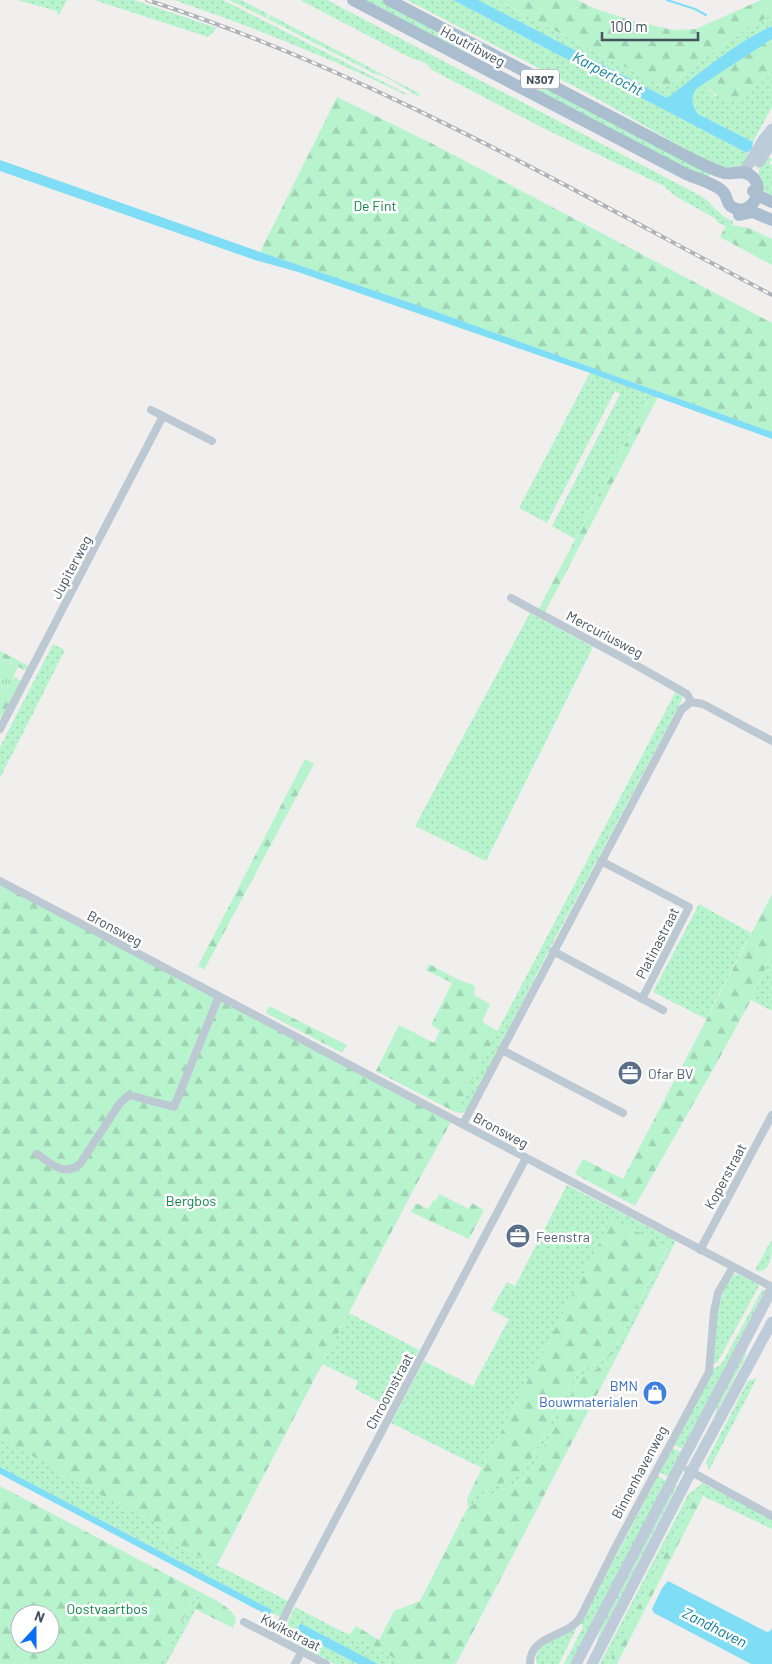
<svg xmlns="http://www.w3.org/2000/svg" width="772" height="1664" viewBox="0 0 772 1664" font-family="Barlow,sans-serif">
<defs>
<pattern id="grass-dots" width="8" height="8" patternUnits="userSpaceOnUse" patternTransform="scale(1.25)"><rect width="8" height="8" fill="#b7f4ce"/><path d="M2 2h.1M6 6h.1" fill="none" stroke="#9fd3b3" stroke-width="1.8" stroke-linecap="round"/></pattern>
<pattern id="forest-firs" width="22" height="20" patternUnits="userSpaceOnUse" patternTransform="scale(1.25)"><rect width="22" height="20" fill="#b7f4ce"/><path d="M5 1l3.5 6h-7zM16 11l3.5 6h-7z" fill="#9fd3b3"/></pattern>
<pattern id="park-tufts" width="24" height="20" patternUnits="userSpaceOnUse" patternTransform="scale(1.25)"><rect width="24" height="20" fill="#b7f4ce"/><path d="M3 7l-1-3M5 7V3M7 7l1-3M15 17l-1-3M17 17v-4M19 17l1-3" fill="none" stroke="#9fd3b3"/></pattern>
</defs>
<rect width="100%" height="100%" fill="#f1eeee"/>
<path fill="url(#grass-dots)" d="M17 0H67L59 15H57V11Z
M94 0H134L217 28 208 37Z
M174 0H223L407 94 406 95C331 58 253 27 174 0Z
M229 0H241L268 14 266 18Z
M300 0H327L701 196C713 203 719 217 733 221L732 226 727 224 726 226 718 223 716 219 675 196 664 186 543 128 432 70C427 63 421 60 413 59Z
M361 0H383L466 44 463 51Z
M407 0H453L747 153 749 161 743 166 719 168 589 94Z
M478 0H496L662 86 667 87 725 43 772 14V26C733 44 701 72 667 98Z
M270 15 420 94 419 97 386 77 373 73 268 19Z
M772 70V107L753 142 698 114C688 101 690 93 703 83L715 96 764 81Z
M542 84 710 174 707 180 538 93Z
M764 155 772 159 769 164 772 165V196C754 187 757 171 764 155Z
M590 373 651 395 575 539 552 526 620 394 615 391 547 523 519 508Z
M530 613 593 647 486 861 415 826Z
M53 644 65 650 0 778V747Z
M676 691 683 696 680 704 548 952 467 1111 460 1113 455 1112Z
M699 904 751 933 706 1019 653 992Z
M772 954V1011L751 1000Z
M567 1185 676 1241 615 1360 581 1377 528 1477 468 1507 467 1499 524 1472 578 1372 611 1355 668 1248 612 1220 482 1468 391 1423 424 1361 473 1386 509 1319 491 1310 507 1282 515 1286Z
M0 1204 166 1527 161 1537 288 1601 280 1617 271 1612 272 1610 0 1467V1442H12Z
M772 1239C772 1251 772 1276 755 1270Z
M735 1274H738L758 1284 759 1286 717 1363H713C716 1334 713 1297 735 1274Z
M763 1290H765L683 1449 674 1445 713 1369 719 1366 722 1363 761 1292Z
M349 1313 419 1350 389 1407 355 1389 358 1381 322 1364Z
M748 1343 745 1358 713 1419 722 1391Z
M757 1378 709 1470 706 1462 748 1381Z
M672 1448 681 1452 668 1477 660 1472Z
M658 1476 666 1481 571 1664H564L583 1627 581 1623Z
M702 1483 772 1519V1529L697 1493 608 1664H600L689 1493 692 1492Z
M672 1484 677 1486 595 1647 607 1609Z
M198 1591 204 1594 166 1664H160Z
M295 1607 343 1632 350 1634 405 1664H378L299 1623 296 1632 358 1664H335L290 1641 285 1632 286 1625Z
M576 1626V1629L559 1664H537C530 1645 563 1634 576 1626Z"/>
<path fill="url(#forest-firs)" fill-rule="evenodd" d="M496 0H577L596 9 630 20 673 30 696 29 761 0H772V14L725 43 667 87 662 86Z
M772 39C772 46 772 63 772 70 770 77 762 83 756 87 734 105 723 104 703 83Z
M337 97 431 143 772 323V432L423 307 260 252Z
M727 224 748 228 772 239V265L720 237Z
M651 395 658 397 544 614 538 610Z
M0 651 29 666 26 671 0 657Z
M14 676 21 681 2 718 0 716V703Z
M305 759 314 764 204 970 198 966Z
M0 882 195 987 451 1122 416 1185 217 1565 161 1537 166 1527 121 1505 122 1503 113 1498 111 1500 50 1469 48 1464 5 1442H0Z
M772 894V954L751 1000 720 1057 635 1206 575 1174 583 1159 623 1179Z
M429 964 459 980 474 985 475 988 474 995 490 1004 482 1022 498 1031 455 1112 376 1071 399 1025 434 1043 440 1030 431 1025 452 983 426 970Z
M269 1006 347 1045 342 1053 266 1013Z
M439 1194 469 1209 472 1203 484 1210 469 1239 411 1212 416 1203 428 1209 434 1200 436 1201Z
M612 1219 668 1247 611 1355 578 1372 524 1472 467 1499 477 1478Z
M615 1360 456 1664H405L350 1634 356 1626 379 1640 394 1611 420 1601 468 1507 528 1477 581 1377Z
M0 1486 198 1591 160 1664H0ZM20 1614H50V1644H20Z
M697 1493 703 1496 617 1664H608Z
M204 1594C215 1600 229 1606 236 1618L233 1628 195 1609Z"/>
<path fill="url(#park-tufts)" d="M0 657 18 667 0 703Z"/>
<path fill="#7fdef5" d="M453 0H478L667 98C701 72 733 44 772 26V39L697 88C690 97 691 105 698 114L753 142 752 149 747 153Z
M0 160 260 252 423 307 772 432V439L590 373 298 272 255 260 0 171Z
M0 1467 272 1610 269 1616 0 1474Z
M668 1581 767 1632 770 1631 772 1628V1664H751L654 1613 652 1609 662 1588Z
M300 1623 378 1664H358L296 1632Z"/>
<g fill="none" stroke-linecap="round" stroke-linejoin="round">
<path stroke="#7fdef5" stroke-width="2" d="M667 0 695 9 706 15"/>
<path stroke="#bdc9d2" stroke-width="8" d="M151 410 163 416
M511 598 634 664 687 694 691 702
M0 729 163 416 212 441
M601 861 689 907 642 999
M0 881 772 1287
M553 951 663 1010
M502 1050 623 1113
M463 1124 682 709 691 702 703 704 772 741
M37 1154C52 1164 63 1177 80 1164L120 1103 129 1095 174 1107 219 996
M700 1250 772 1115
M688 1470 772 1516
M244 1622 326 1664
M275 1637 289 1607 526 1158
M295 1664 302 1651
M530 1664C529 1635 568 1637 580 1618L615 1548 709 1372 714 1311 718 1293 733 1267"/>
<path stroke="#becbd9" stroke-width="11" d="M759 162 772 142
M744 172 763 140 772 129
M576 1664 772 1289
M592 1664 691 1472 772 1322"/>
<path stroke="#aabed0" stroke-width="12" d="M353 0 686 174C695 178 719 185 724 193 728 198 726 205 734 208 753 217 767 186 750 175 741 169 733 175 724 173 713 170 702 164 692 159L389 0
M753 191 757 195 772 202
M739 215 753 212 772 220"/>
<defs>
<path id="rail" d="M147 0C368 71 568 188 772 295"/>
</defs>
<use href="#rail" stroke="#afb3b9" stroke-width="4"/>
<use href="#rail" stroke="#fff" stroke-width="2" stroke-dasharray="5.5" stroke-linecap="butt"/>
</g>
<defs>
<symbol id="office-disc" viewBox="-11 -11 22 22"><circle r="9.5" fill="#5c6f8a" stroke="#fff"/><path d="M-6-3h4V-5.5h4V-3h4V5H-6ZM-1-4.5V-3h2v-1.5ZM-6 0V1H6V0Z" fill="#fff"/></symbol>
<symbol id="shop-disc" viewBox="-11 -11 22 22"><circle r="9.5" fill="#3f7fe0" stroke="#fff"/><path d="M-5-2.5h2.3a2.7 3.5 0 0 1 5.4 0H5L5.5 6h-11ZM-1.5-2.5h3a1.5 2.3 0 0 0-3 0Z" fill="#fff"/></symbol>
</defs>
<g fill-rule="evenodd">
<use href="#office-disc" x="616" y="1059" width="28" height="28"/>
<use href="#office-disc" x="504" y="1222" width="28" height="28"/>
<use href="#shop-disc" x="641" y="1379" width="28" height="28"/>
</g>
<g text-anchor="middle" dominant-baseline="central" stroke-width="5" stroke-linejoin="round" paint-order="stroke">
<rect fill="#fff" stroke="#7c868e" stroke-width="1" x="521" y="69.5" width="38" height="19" rx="4"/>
<g font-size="12" font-weight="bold" fill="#44525d">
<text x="540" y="79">N307</text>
</g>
<g font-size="14" fill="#44525d" stroke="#fff">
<text transform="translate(473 46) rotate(28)">Houtribweg</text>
<text transform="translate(71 567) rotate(-62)">Jupiterweg</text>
<text transform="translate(605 634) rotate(28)">Mercuriusweg</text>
<text transform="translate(115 928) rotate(28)">Bronsweg</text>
<text transform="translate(657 943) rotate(-63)">Platinastraat</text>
<text transform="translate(501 1130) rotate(28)">Bronsweg</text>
<text transform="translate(725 1176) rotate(-62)">Koperstraat</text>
<text transform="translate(389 1391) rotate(-62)">Chroomstraat</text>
<text transform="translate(639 1472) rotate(-62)">Binnenhavenweg</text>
<text transform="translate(291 1632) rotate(27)">Kwikstraat</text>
</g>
<g font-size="14" fill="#0d8749" stroke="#fff">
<text x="375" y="205">De Fint</text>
<text x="191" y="1200">Bergbos</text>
<text x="107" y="1608">Oostvaartbos</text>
</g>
<g font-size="14" fill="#4e5e75" stroke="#fff" text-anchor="start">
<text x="648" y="1073">Ofar BV</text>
<text x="536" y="1236">Feenstra</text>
</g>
<g font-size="14" fill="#366cbe" stroke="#fff" text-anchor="end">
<text x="638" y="1385">BMN<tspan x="638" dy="16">Bouwmaterialen</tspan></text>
</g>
<g font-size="15" font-style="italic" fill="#037d9c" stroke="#fff">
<text transform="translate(608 73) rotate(28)">Karpertocht</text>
<text transform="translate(715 1627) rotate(27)">Zandhaven</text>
</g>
</g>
<g transform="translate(35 1629) rotate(21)"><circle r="24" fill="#ffffff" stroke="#b4babe"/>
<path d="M0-4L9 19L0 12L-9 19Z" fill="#066ff3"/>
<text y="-8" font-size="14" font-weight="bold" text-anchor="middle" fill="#44525d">N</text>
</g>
<path d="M602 32v8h96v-8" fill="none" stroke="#44525d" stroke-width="2.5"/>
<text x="610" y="32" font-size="15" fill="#44525d" stroke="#ffffff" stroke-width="4" paint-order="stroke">100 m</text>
</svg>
